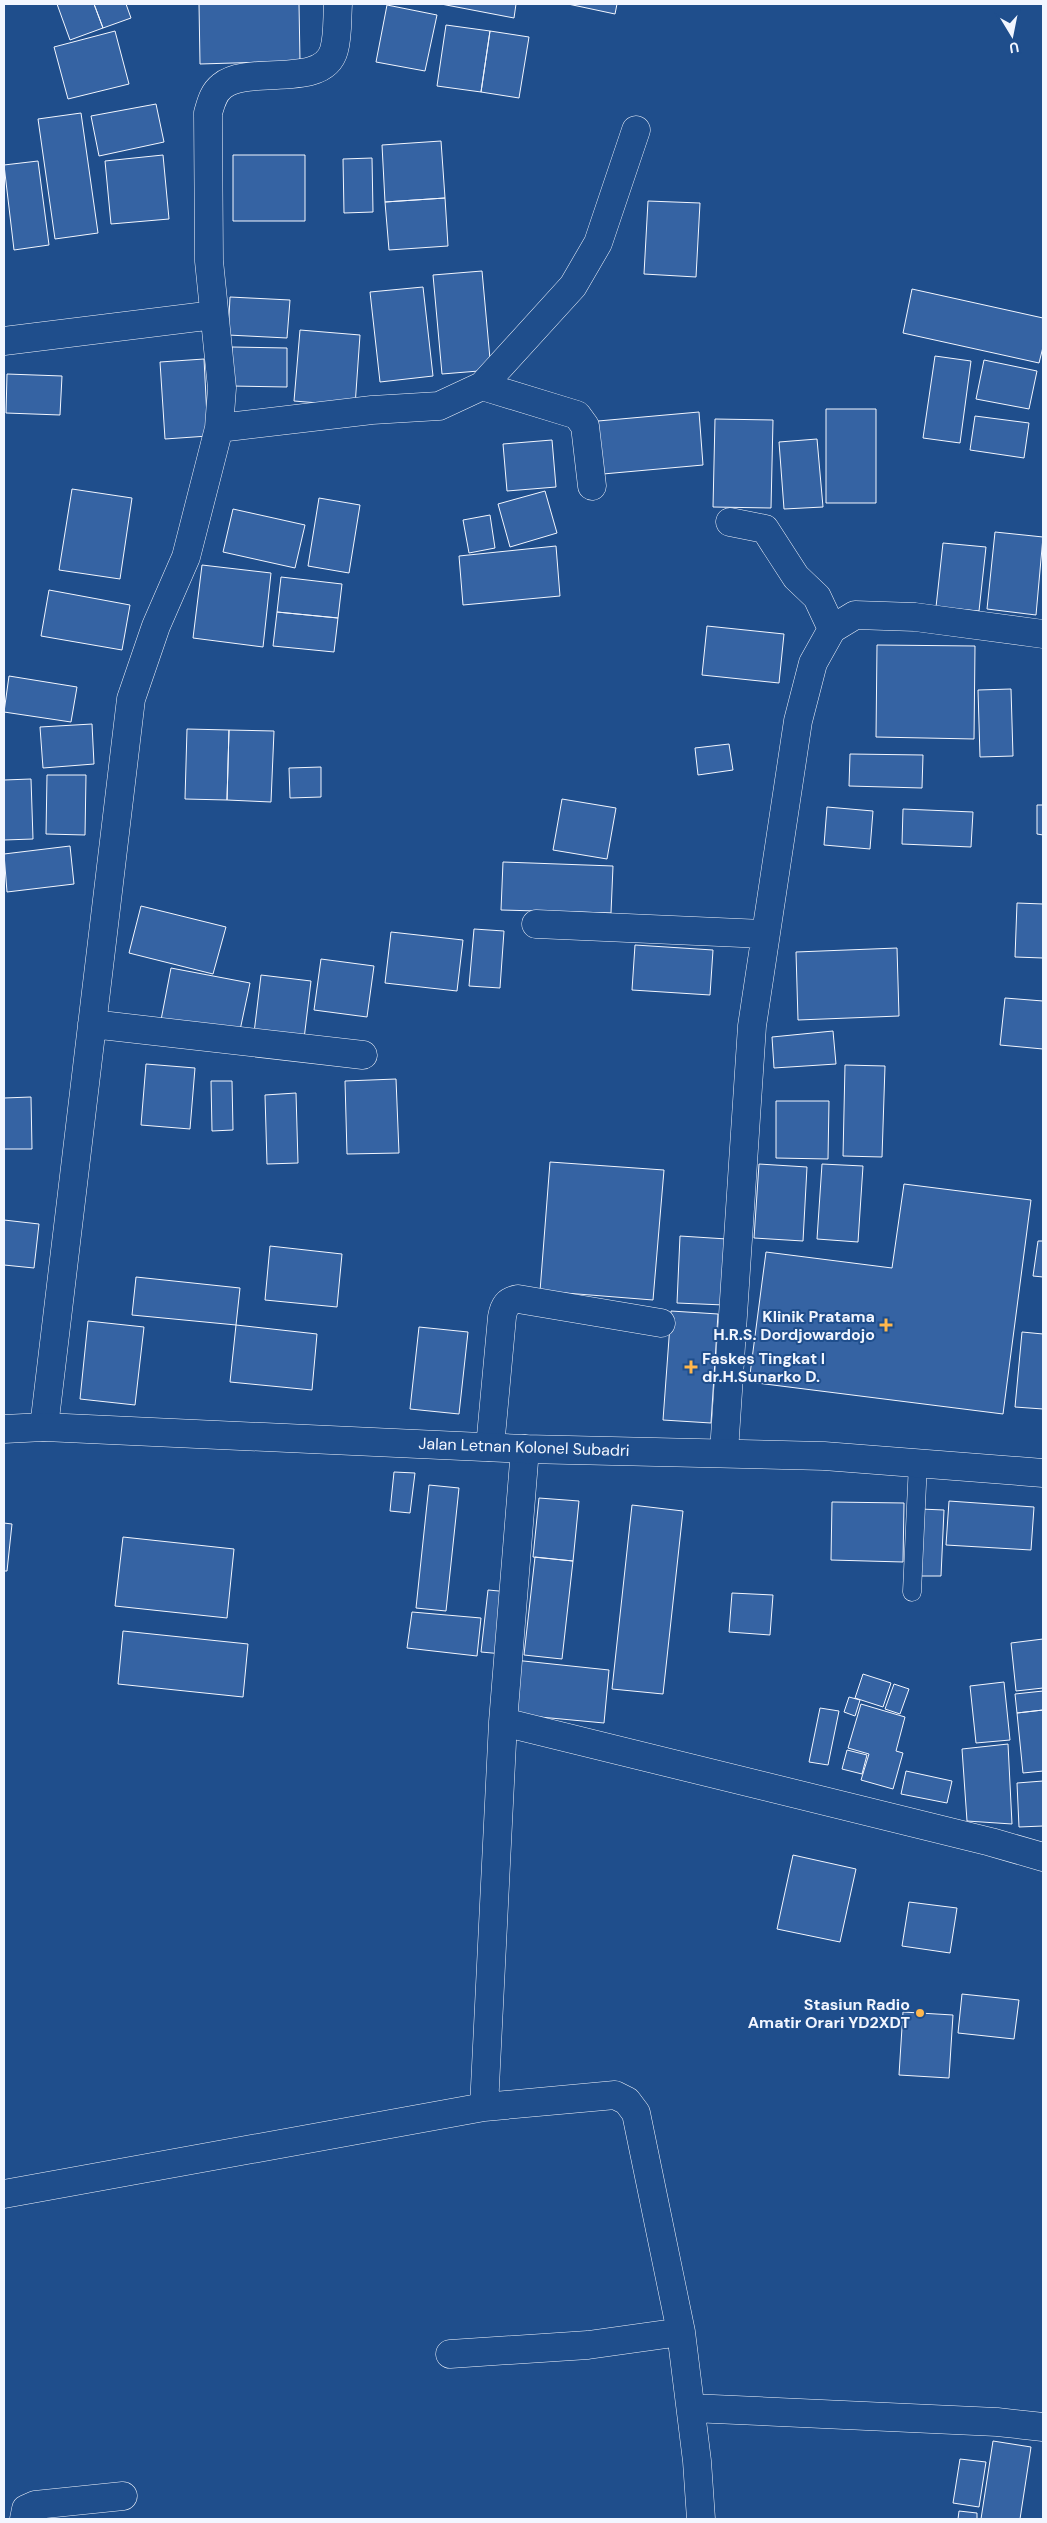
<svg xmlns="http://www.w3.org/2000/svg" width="1047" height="2523" viewBox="0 0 1047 2523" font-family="'DM Sans',sans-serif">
<rect width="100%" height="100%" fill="#1f4e8c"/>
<path fill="#3563a3" stroke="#f2f6ff" d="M57 4H94L103 28 70 40Z
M94 4H126L131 18 103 28Z
M199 4H299L300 61 200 64Z
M441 4H516L514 18Z
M568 4H617L615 14Z
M387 5 437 15 425 71 376 62Z
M446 25 490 31 481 92 437 86Z
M115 31 129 84 68 99 54 47Z
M490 31 529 37 519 98 481 92Z
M156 104 164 142 99 156 91 116Z
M81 113 98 233 55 239 38 119Z
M441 141 445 198 385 202 382 145Z
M163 155 169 219 111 224 105 161Z
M233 155H305V221H233Z
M372 158 373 212 344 213 343 159Z
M38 161 49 245 14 250 4 165Z
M445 198 448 246 389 250 385 202Z
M648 201 700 203 696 277 644 274Z
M482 271 491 370 442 374 433 275Z
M423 287 433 376 380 382 370 292Z
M912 289 1043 318V347L1039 363 903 333Z
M230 297 290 300 287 338 228 335Z
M300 330 360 335 355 406 294 401Z
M232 347 287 348V387L231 386Z
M935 356 971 361 960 443 923 438Z
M204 359 208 436 165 439 160 362Z
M984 360 1037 371 1029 409 976 399Z
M7 374 62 376 60 415 6 413Z
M826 409H876V503H826Z
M699 412 703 465 603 474 598 421Z
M975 416 1029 423 1024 458 970 450Z
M715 419 773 420 771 508 713 507Z
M817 439 823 507 784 509 779 442Z
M552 440 556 487 507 491 503 444Z
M72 489 132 498 120 579 59 570Z
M545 491 557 533 510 547 498 504Z
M319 498 360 505 349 573 308 566Z
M233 509 305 525 295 568 223 552Z
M490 515 495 548 469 553 463 520Z
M995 532 1043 537 1036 615 987 609Z
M943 543 986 547 979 611 936 607Z
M556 546 560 596 463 605 459 556Z
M202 565 271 573 263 647 193 638Z
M281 577 342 584 338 618 277 612Z
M49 590 130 605 122 650 41 636Z
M277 612 338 618 334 652 273 646Z
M707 626 784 634 779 683 702 675Z
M877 645 975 646 974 739 876 737Z
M9 676 77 687 71 722 4 712Z
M1011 689 1013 756 980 757 978 690Z
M92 724 94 764 43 768 40 727Z
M187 729 229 730 227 800 185 799Z
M229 730 274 731 271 802 227 800Z
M729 744 733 770 698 775 695 748Z
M850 754 923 755 922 788 849 786Z
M321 767V797L290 798 289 768Z
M47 775H86L85 835 46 834Z
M31 779 33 839 4 840V780Z
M562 799 616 808 607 859 553 850Z
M1037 805H1043V835L1037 834Z
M827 807 873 811 870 849 824 845Z
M903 809 973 812 971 847 902 844Z
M70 846 74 884 7 892 4 854Z
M503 862 613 866 611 913 501 910Z
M1017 903 1043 904V958L1015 957Z
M141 906 226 927 213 974 129 953Z
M474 929 504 931 500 988 469 986Z
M391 932 463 940 457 991 385 983Z
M635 945 713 950 710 995 632 990Z
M897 948 899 1016 798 1020 796 952Z
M321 959 374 966 367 1017 314 1010Z
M171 968 250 983 239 1035 161 1020Z
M261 975 311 981 304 1039 254 1033Z
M1005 998 1043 1001V1049L1000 1045Z
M833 1031 836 1064 774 1068 772 1037Z
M146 1064 195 1068 190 1129 141 1125Z
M845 1065 885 1066 882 1157 843 1156Z
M396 1079 399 1153 347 1154 345 1081Z
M211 1081H232L233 1130 212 1131Z
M296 1093 298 1163 267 1164 265 1095Z
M31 1097 32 1149H4V1098Z
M776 1101H829L828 1159 776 1158Z
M550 1162 664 1170 653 1300 540 1291Z
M759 1164 807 1167 803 1241 754 1238Z
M822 1164 863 1166 858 1242 817 1239Z
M904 1184 1031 1200 1003 1414 749 1382 766 1252 892 1268Z
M4 1220 39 1224 34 1268 4 1265Z
M680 1236 727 1239 724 1305 677 1303Z
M1038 1241H1043V1277L1033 1276Z
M270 1246 342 1254 337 1307 265 1300Z
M136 1277 240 1288 236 1325 132 1315Z
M671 1311 718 1314 711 1423 663 1420Z
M88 1321 144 1327 135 1405 80 1399Z
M236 1325 317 1334 312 1390 230 1382Z
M419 1327 468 1332 459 1414 410 1409Z
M1022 1332 1043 1334V1409L1015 1407Z
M394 1472 415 1473 410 1513 390 1511Z
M429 1485 459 1488 446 1611 416 1608Z
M539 1498 579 1501 573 1561 533 1557Z
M949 1501 1034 1507 1031 1550 946 1545Z
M832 1502 904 1503 903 1562 831 1560Z
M632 1505 683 1511 663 1694 612 1689Z
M920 1509 944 1510 941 1576H918Z
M4 1523 12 1524 7 1571H4Z
M123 1537 234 1549 227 1618 115 1606Z
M535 1557 573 1561 562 1659 524 1655Z
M488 1590 510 1592 503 1654 481 1652Z
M732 1593 773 1595 770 1635 729 1632Z
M412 1612 481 1618 477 1656 407 1648Z
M123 1631 248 1644 243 1697 118 1684Z
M1043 1639V1688L1016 1691 1011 1643Z
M514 1660 609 1670 604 1723 508 1714Z
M863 1674 891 1683 883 1707 855 1698Z
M1004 1682 1010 1740 976 1743 970 1686Z
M894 1684 909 1689 900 1714 885 1709Z
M1043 1691V1710L1017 1713 1015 1694Z
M849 1697 860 1700 855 1716 844 1712Z
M861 1704 905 1717 896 1751 903 1753 893 1789 861 1780 869 1754 848 1748Z
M820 1708 839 1711 828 1765 809 1762Z
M1043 1710V1771L1023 1773 1017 1713Z
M1008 1744 1012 1824 967 1821 962 1749Z
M847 1750 867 1755 862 1774 842 1769Z
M906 1771 952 1781 947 1803 901 1794Z
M1043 1781V1826L1019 1827 1017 1783Z
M793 1855 856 1869 840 1942 777 1929Z
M909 1902 957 1908 950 1953 902 1946Z
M962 1994 1019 2000 1014 2039 958 2033Z
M903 2012 953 2015 949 2078 899 2075Z
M993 2441 1031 2447 1020 2519H981Z
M960 2459 986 2462 979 2507 953 2503Z
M959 2511 977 2513V2519H958Z"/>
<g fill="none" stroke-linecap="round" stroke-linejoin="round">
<defs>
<path id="service" d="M912 1592 918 1463"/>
<path id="minor" d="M4 341 214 315
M482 386 577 415 585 426 592 486
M219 428 372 410 439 406 482 386 573 286 598 243 636 130
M730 522 765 529 796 577 817 597 832 629
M536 924 765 934
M92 1024 363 1055
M44 1427 131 699 156 626 186 557 219 428 222 388 209 261 208 113C211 103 213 93 222 86 249 64 323 90 334 50 338 36 337 19 338 4
M490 1447 502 1317C504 1306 507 1301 518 1299L661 1323
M724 1452 752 1026 798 721 813 663 832 629 855 615 915 617 1043 634
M503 1722 991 1842 1043 1857
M484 2107 503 1722 525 1449
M4 2194 484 2107 615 2095 627 2101 636 2113 681 2332 697 2461 701 2519
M450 2354 588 2345 681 2332
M691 2408 997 2422 1043 2427
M24 2519 26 2509 35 2505 123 2496"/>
<path id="secondary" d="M4 1429 44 1427 525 1449 824 1456 1043 1473"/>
</defs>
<use href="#service" stroke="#f2f6ff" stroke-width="19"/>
<use href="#minor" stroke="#f2f6ff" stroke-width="29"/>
<use href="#secondary" stroke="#f2f6ff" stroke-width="29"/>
<use href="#service" stroke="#1f4e8c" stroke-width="18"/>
<use href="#minor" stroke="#1f4e8c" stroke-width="28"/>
<use href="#secondary" stroke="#1f4e8c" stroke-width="28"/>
</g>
<g fill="#ffb74d" stroke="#1f4e8c" stroke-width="2">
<path d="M883.5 1317.5h5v5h5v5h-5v5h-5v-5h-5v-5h5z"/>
<path d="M688.5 1359.5h5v5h5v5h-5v5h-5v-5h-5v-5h5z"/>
<circle cx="920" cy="2013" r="5"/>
</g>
<g text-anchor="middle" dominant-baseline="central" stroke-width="4" stroke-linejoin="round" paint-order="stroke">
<g font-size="16" font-weight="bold" fill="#f2f6ff" stroke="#1f4e8c" text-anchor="end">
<text x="875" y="1316">Klinik Pratama<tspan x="875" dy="18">H.R.S. Dordjowardojo</tspan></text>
<text x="702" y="1358" text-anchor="start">Faskes Tingkat I<tspan x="702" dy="18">dr.H.Sunarko D.</tspan></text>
<text x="910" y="2004">Stasiun Radio<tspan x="910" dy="18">Amatir Orari YD2XDT</tspan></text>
</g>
<g font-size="16" fill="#f2f6ff" stroke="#1f4e8c">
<text transform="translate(524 1447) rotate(2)">Jalan Letnan Kolonel Subadri</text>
</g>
</g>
<rect width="1047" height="2523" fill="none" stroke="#f2f6ff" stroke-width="10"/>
<g transform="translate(1012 35) rotate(170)" stroke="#1f4e8c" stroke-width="4" paint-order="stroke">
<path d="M0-4L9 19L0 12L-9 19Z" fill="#f2f6ff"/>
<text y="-8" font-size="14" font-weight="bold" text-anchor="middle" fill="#f2f6ff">U</text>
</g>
</svg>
